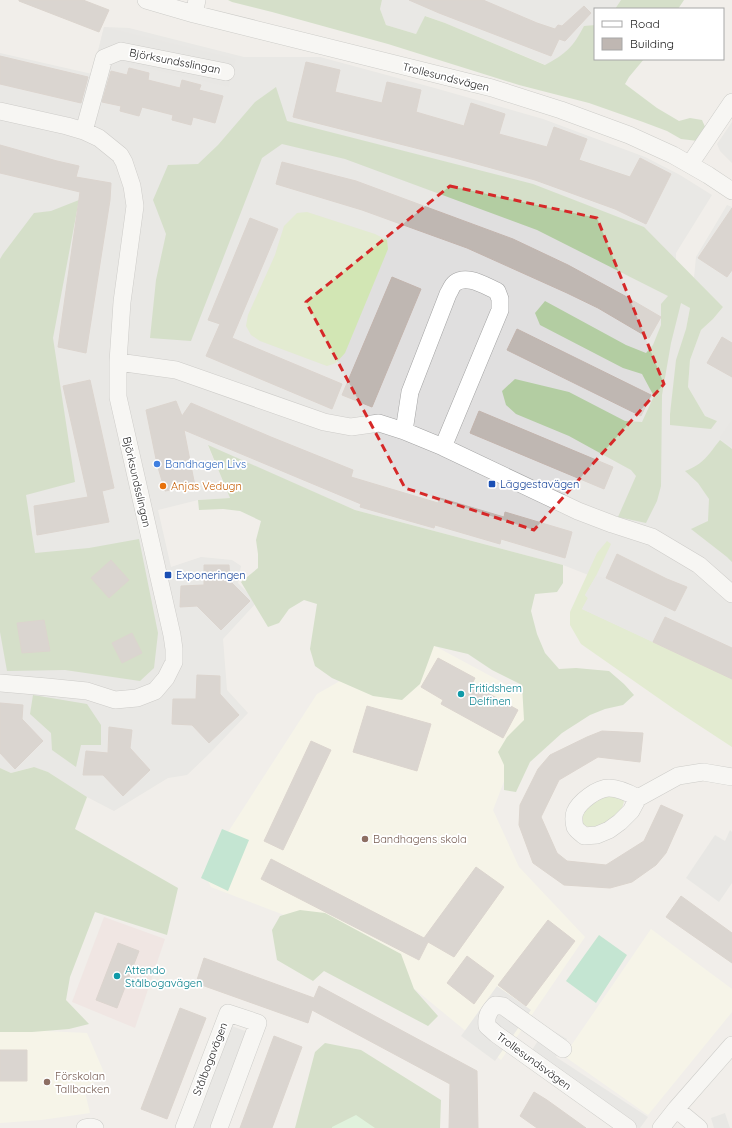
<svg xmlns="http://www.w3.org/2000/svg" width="732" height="1128" viewBox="0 0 732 1128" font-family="Quicksand,sans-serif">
<rect width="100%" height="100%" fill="#f1eeea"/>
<path fill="#e0dfdf" d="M382 0H621L615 9H595V25L584 27 575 43 560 58 546 65 445 23 426 16 416 34 386 25 380 9Z
M104 27 129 28 244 57H320L431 87 543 119 645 157 680 175 712 195 676 253V299L690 308 670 414 671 425 717 421 705 416 688 387 690 360 701 330 713 319 723 307 694 278 696 257 727 205 732 207V690L580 613 578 599 591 576 563 565 355 510 208 446 230 498 198 500 158 510 171 567 201 557 232 560 241 566 238 583 257 602 223 639 227 690 248 713 211 752 187 775 168 778 114 811 87 797 48 772 33 767 11 773 0 768V53L92 74Z
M732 122V163L720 151 717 144Z"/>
<path fill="#f0dbdc" d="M104 917 165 939 135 1028 72 1002Z"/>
<path fill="#fdfbe7" d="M418 637 535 700 493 810 519 867 585 937 501 1060 360 944 211 887 203 871 317 694Z
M651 929 732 989V1012L648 1115 564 1056Z
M0 1029 87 1033 105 1075 84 1088 90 1113 41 1120 0 1123Z"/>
<path fill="#d2e6b4" d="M307 212 375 234 387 240 388 249 345 353 336 363 327 366 260 341 251 335 246 326 248 315 275 255 284 226 297 213Z
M607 541 611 544 596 576 585 595 588 598 582 609 732 679V747L674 709 581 644 570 625V612L597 553Z
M617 793 624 801C619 824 611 822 591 828L578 823 591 798Z"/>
<path fill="#b3cda2" d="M228 0H382L380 9 386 25 416 34 425 16 445 23 545 65C566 54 573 47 584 26L595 25V59H644L629 77 625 84 657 108 679 121 690 118 702 120 706 129 698 141 681 139 667 131 643 122 589 103 519 85 388 44 272 12 232 2Z
M621 0H684L678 9H615Z
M276 87 287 121 533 184 644 227 723 307 713 319 701 330 690 360 688 387 705 416 717 421 711 429 670 425V414L676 360 686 329 690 308 681 303 671 343 662 395 661 486 657 501 646 523 618 517 636 476 631 470 609 458 569 436 516 414 506 405 502 391 515 379 569 392 625 421 642 422 654 396 650 389 642 374 623 368 540 325 535 313 545 301 626 345 646 353 653 345 661 325V304L668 296 537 230 345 159 282 144 262 158 191 341 150 338 156 280 166 234 153 200 168 165 198 164 218 145 255 102Z
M79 200 53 338 75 482 26 495 35 553 89 548 139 539 158 633 154 668 140 681 65 670 7 671 0 632V259L3 254 34 213 51 211Z
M720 440 732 449V562L727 557 691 529 708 521 709 499 698 483 685 471C704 464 708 455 720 440Z
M208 445 355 510 563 565V583L557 592 535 594 531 611 537 634 545 653 559 669 576 668 609 671 624 684 634 695 623 705 605 709 590 715 562 733 530 762 516 792 504 790V765L498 752 507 737 524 720 522 685 492 670 468 654 434 646 420 684 402 700 373 696 332 678 315 666 310 649 317 604 304 600 289 609 279 623 268 627 241 582 258 568V554L256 540 261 521 240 511 223 509 199 510 198 500 230 498Z
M33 695 87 704 101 725V745H81L76 767 52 750 51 733 30 714Z
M34 767 48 772 87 797 75 829 178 888 167 935 95 912 70 977 66 1000 89 1024 69 1029 32 1032H0V768L11 773Z
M300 910 325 913 401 954 414 989 438 1016 428 1026 324 971 313 981 277 960 272 930 280 916Z
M325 1043 361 1050 441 1100 440 1128H295L315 1052Z"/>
<path fill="#cdf6cc" d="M356 1115 375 1128H332V1127Z"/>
<path fill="#8fd9b5" d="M222 829 249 840 228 891 201 878Z
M599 935 627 955 596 1003 566 981Z"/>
<path fill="#dedede" d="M104 27 236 59 229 87 97 57Z
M732 420V447L719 438Z
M596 576 606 578 670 609 653 642 582 609 588 598 585 595Z
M730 830 732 832V883L719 902 686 878 715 835 725 841Z
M497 986 531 1010 495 1061 461 1036Z
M229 1025 253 1034 216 1128H189Z
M547 1027 567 1039 556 1057 648 1117 640 1128H638L528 1056Z
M725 1113 730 1128H714L711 1118Z"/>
<path fill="#bfb7b2" stroke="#c2b4ad" d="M19 0H83L109 10 99 32 19 1Z
M409 0H483L537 23 555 29 558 25 562 26 584 6 591 13 565 41 559 39 551 56 439 13Z
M0 56 88 77 81 103 0 84Z
M306 62 340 70 335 92 382 103 387 82 421 90 416 112 464 126 471 103 505 114 499 134 547 147 554 127 587 139 579 160 630 177 640 158 671 174 646 224 615 209 535 180 455 158 293 117Z
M129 68 149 73 148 80 180 88 182 80 201 85 199 90 223 96 215 123 193 117 191 125 172 120 173 115 142 107 139 116 120 111 121 106 102 102 111 71 127 75Z
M0 145 57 161 79 166 76 177 111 183 110 200 86 353 58 347 80 192 0 173Z
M282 162 356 181 513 239 568 265 625 296 661 317 649 338 598 308 567 293 467 248 362 210 276 184Z
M732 208V270L727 277 698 258Z
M250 218 278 229 232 338 342 384 332 409 206 356 220 324 208 320Z
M392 277 421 289 372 407 342 395Z
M517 329 651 395 641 416 507 350Z
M722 337 732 343V377L707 363Z
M90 380 114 488 102 491 109 522 37 535 34 506 88 497 63 386Z
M176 401 182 416 191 403 271 437 353 470 351 477 438 503 440 498 504 517 505 512 572 532 565 558 501 539 500 544 435 525 434 528 360 507 361 504 184 430 195 486 165 491 157 464 146 410Z
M479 411 613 467 604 489 470 433Z
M617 554 667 579 687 587 675 611 606 578Z
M111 560 129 580 109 598 91 578Z
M204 565H229L230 581 250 601 221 630 197 606 180 607 181 586 204 585Z
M665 617 732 648V679L653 642Z
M44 620 50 651 22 653 17 623Z
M132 633 142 653 122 663 112 643Z
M438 658 475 678 472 684 518 710 503 738 441 704 443 700 421 687Z
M197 675 220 676V694L239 715 209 743 192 725 172 724 173 699H196Z
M0 703 23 705 22 719 43 741 15 769 0 753Z
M367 706 431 724 417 771 353 752Z
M109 727 132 730 130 748 150 770 123 796 103 775H83L86 751 108 753Z
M602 731 643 733 640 762 598 757 559 780 541 817 557 853 567 861 606 865 644 841 661 805 683 815 666 853 656 865 632 882 610 888 564 885 533 863 519 825 520 805 538 769 550 755 587 737Z
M311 741 331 750 283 850 264 841Z
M271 859 424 938 476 867 504 887 454 957 428 942 419 960 261 879Z
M681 896 732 933V963L666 917Z
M548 920 575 941 526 1006 498 985Z
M118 943 139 951 117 1008 96 1000Z
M467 956 494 976 474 1004 447 983Z
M204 958 314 998 319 986 477 1071 478 1128H449L450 1084 312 1010 308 1023 196 983Z
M180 1008 206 1018 167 1119 141 1109Z
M274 1036 302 1047 272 1128H240Z
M0 1050H27V1081H0Z
M534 1092 547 1100 586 1128H537L520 1116Z"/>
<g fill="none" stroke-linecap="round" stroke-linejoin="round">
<defs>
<path id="minor" d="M146 0 194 14 492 88 561 110 629 135 673 155 708 175 732 191
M194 14 197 0
M0 111 67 126 84 131 99 138 120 155 124 162 132 186 135 206 122 302 118 362V397L172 635 174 649V662L166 678 155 691 137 698 115 700 87 691 47 687 0 683
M84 131 104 58 121 51 226 72
M690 164 732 102
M118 362 176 370 324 422 351 427 379 423 404 431 443 447 578 511 612 524 652 537 699 565 732 594
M404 431 410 392 448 294C450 291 452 285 455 283 467 274 485 286 497 291L500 299V310L443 447
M638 798C629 793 619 788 609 788 597 788 579 802 575 812 573 817 574 823 575 827 577 831 581 833 584 836L597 835 609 830 620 822 631 811 638 798 678 776 703 772 732 777
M563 1049 503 1006 495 1005C488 1012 486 1017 487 1026L496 1034 628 1128
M676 1109 699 1128
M85 1128 91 1127 95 1128
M184 1128 228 1013 258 1023 219 1128
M661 1128 676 1109 732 1045"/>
</defs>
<use href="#minor" stroke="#a3a3a3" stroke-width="18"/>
<use href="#minor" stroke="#fff" stroke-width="17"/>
</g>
<path d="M0 0H732V1128H0ZM450 186 597 218 664 384 534 530 405 488 306 302Z" fill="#f1eeea" fill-opacity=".55" fill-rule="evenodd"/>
<path fill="none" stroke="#d62828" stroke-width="3" stroke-dasharray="8 5" stroke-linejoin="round" d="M450 186 597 218 664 384 534 530 405 488 306 302Z"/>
<circle fill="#3f7fe0" stroke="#fff" stroke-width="1.5" cx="157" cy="464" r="4"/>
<g fill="#1a4fb4" stroke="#fff" stroke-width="1.5">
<rect x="488" y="480" width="8" height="8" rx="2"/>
<rect x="164" y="571" width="8" height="8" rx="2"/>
</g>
<circle fill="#e8710a" stroke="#fff" stroke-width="1.5" cx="163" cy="486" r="4"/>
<g fill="#0f9aa8" stroke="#fff" stroke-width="1.5">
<circle cx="461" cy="694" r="4"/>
<circle cx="117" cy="976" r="4"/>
</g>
<g fill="#8d6e63" stroke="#fff" stroke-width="1.5">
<circle cx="365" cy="839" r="4"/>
<circle cx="47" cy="1082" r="4"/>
</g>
<g text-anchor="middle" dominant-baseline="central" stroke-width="3.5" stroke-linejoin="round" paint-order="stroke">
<g font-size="11" fill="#222" stroke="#fff">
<text transform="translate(175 61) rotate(11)">Björksundsslingan</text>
<text transform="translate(446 77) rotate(14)">Trollesundsvägen</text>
<text transform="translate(137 482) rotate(77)">Björksundsslingan</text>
<text transform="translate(210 1059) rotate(-69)">Stålbogavägen</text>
<text transform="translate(534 1061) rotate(36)">Trollesundsvägen</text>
</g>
<g font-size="11" fill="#366cbe" stroke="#fff" text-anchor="start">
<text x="165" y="464">Bandhagen Livs</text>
</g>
<g font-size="11" fill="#164399" stroke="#fff" text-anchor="start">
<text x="500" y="484">Läggestavägen</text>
<text x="176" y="575">Exponeringen</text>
</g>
<g font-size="11" fill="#c56008" stroke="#fff" text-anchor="start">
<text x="171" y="486">Anjas Vedugn</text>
</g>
<g font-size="11" fill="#0d838f" stroke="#fff" text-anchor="start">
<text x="469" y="688">Fritidshem<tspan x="469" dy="13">Delfinen</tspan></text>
<text x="125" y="970">Attendo<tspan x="125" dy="13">Stålbogavägen</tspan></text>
</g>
<g font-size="11" fill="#785e54" stroke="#fff" text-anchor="start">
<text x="373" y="839">Bandhagens skola</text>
<text x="55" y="1076">Förskolan<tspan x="55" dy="13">Tallbacken</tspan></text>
</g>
</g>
<rect x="594" y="8" width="130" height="52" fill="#ffffff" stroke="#a7a7a7"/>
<rect x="602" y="21" width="20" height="6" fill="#ffffff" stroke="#a7a7a7"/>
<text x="630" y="28" font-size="12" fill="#222222">Road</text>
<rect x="602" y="38" width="20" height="12" fill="#bfb7b2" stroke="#a7a7a7"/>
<text x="630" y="48" font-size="12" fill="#222222">Building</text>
</svg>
